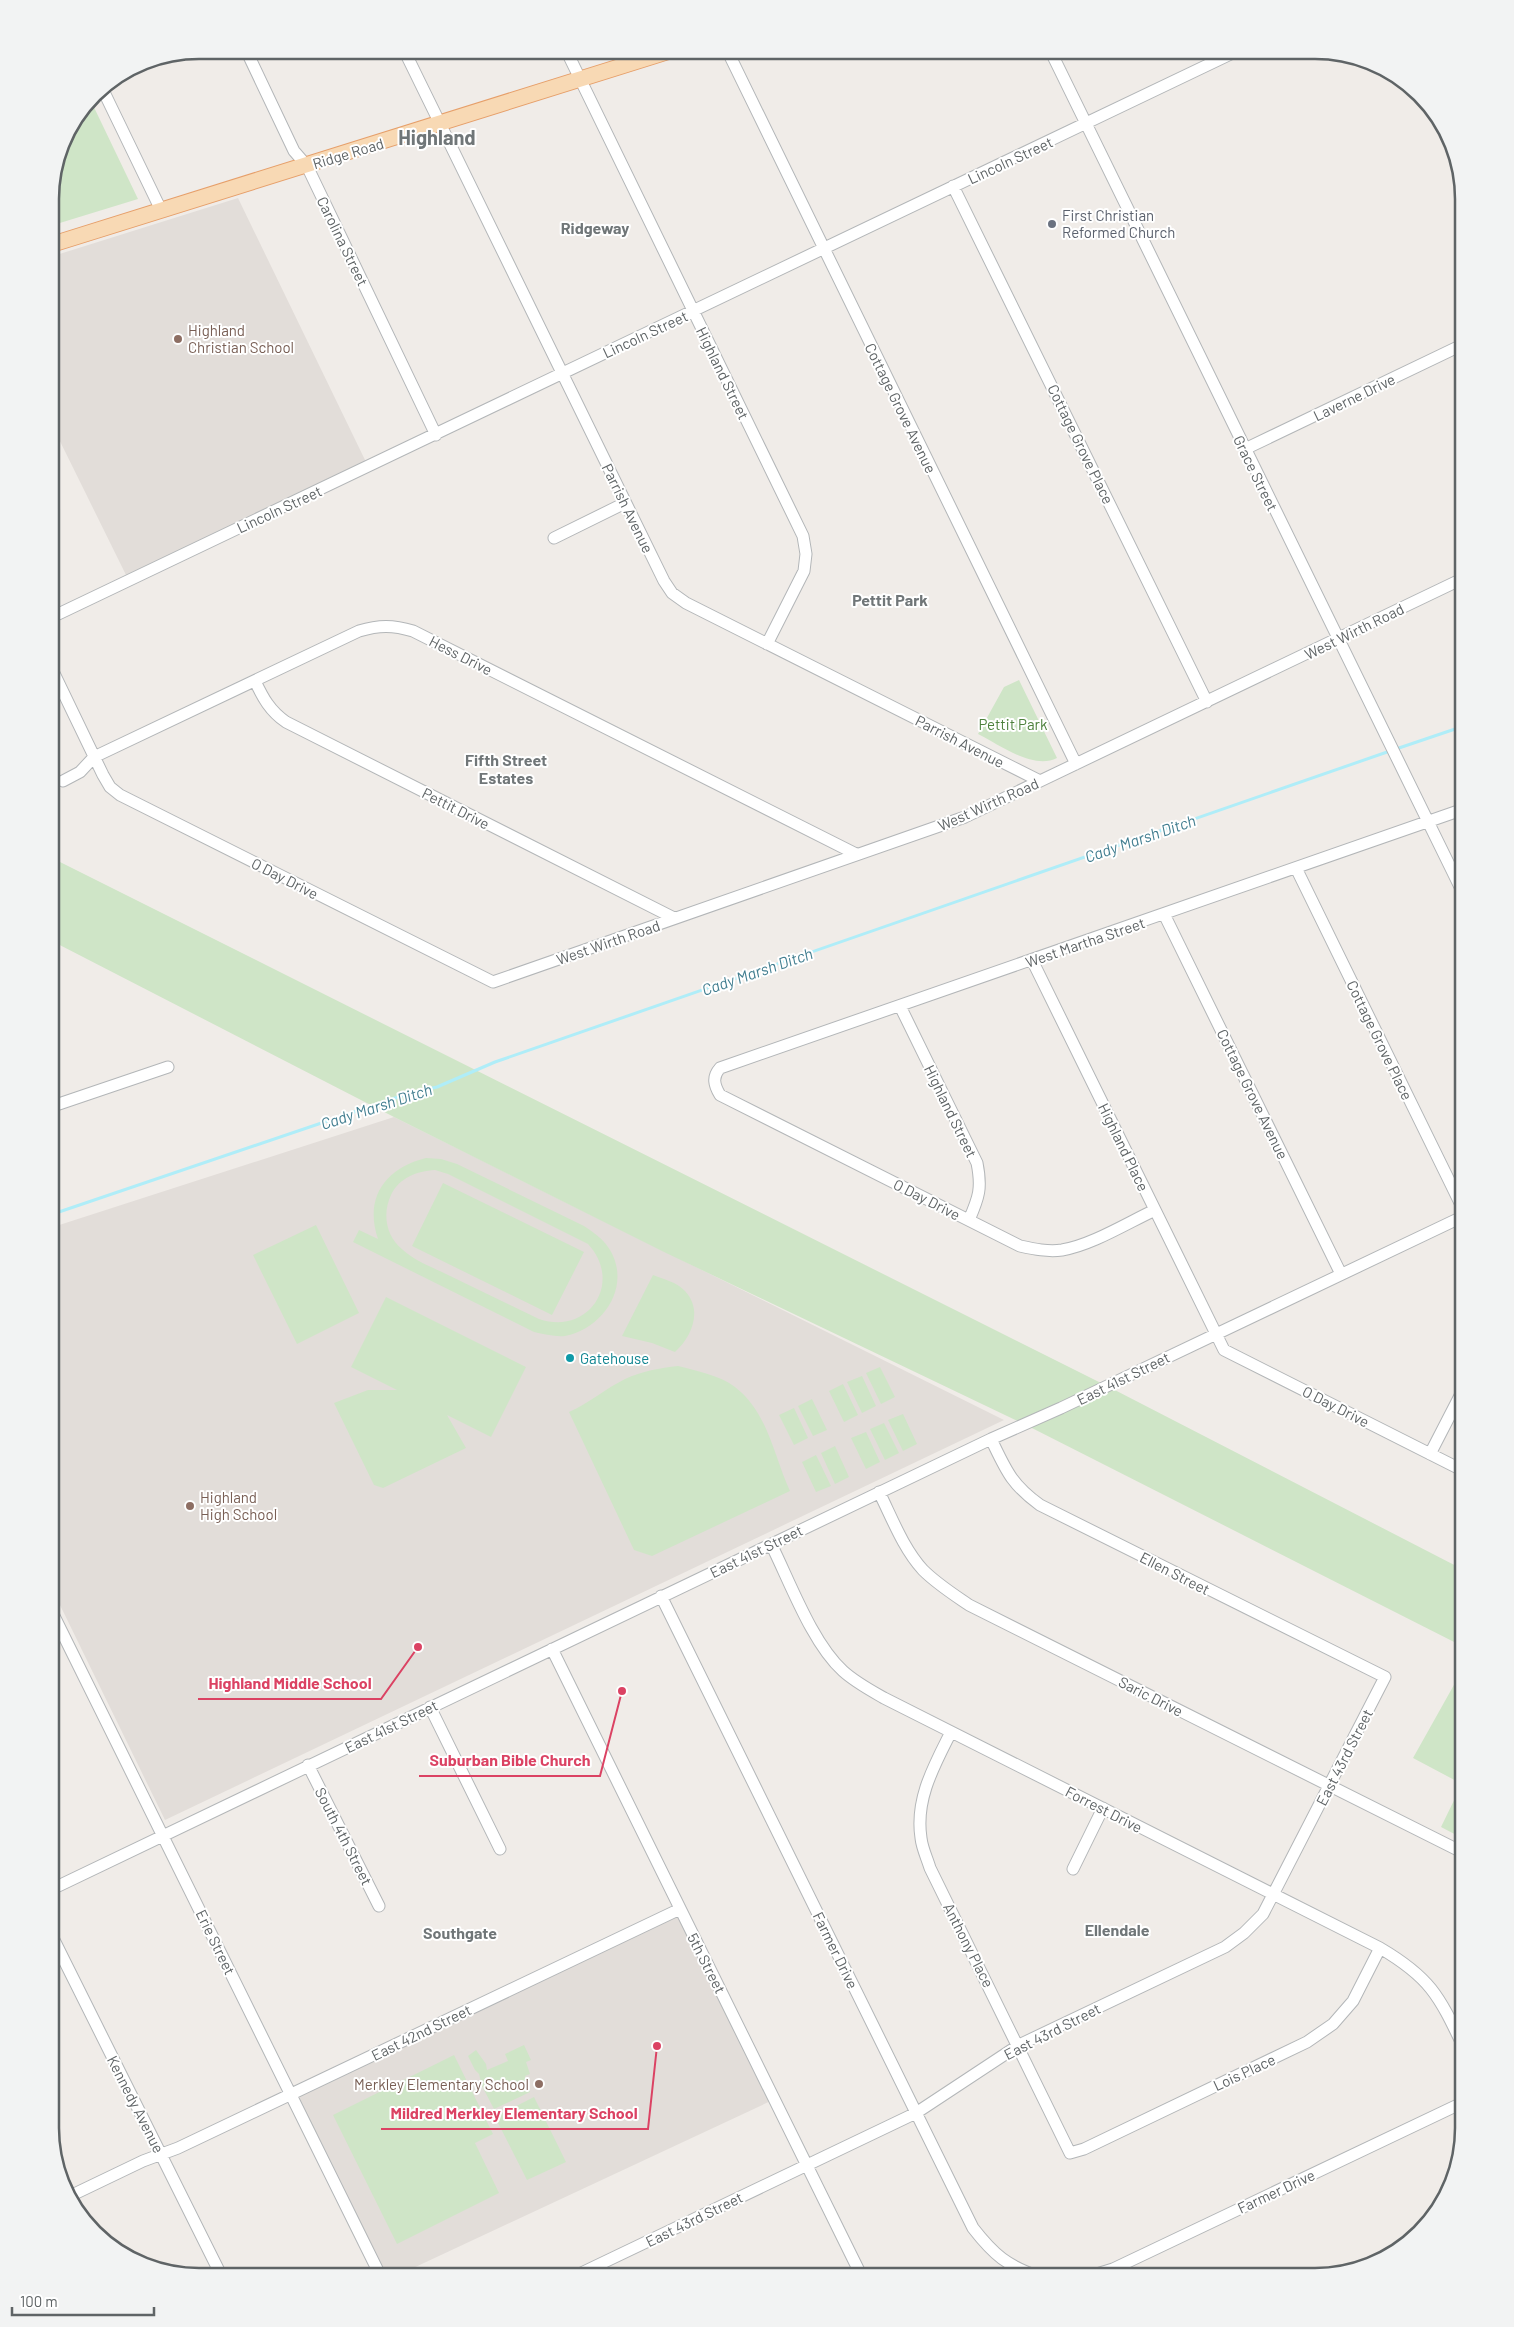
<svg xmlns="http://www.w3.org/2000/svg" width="1514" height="2327" viewBox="0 0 1514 2327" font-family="Barlow,sans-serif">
<rect width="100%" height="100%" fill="#f0ece8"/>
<path fill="#e2ddd9" d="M238 198 366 462 126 575 50 421V257Z
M394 1117 1004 1420 165 1820 59 1603 50 1581V1228Z
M680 1909 775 2099 394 2277H381L291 2094Z"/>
<path fill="#cfe5c7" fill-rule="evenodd" d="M90 99 138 199 50 226V189L65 133Z
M1019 680 1057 758C1033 770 1000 745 978 734L1004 687Z
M50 857 1107 1386 1464 1570V1647L1024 1424 664 1252 394 1117 50 940Z
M426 1158 441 1159 457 1164 584 1226C593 1232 602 1238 608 1247 633 1283 605 1328 565 1336 555 1337 544 1334 534 1332L353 1242 359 1230 378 1239C364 1198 385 1168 426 1158ZM435 1170 448 1174 588 1244C624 1283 588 1336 539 1319 508 1304 477 1289 446 1274 432 1267 415 1261 403 1250 386 1237 382 1214 391 1195 399 1178 417 1171 435 1170Z
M443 1183 584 1252 552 1315 412 1246Z
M316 1225 359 1313 297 1344 253 1255Z
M653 1275C663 1279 677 1282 685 1291 703 1310 692 1337 675 1352L652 1343 622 1336Z
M386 1297 526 1367 491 1437 447 1415 466 1448 383 1488 374 1485 334 1403 368 1390H397L351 1367Z
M678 1366C697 1371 719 1375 735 1387 768 1412 774 1457 790 1491L652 1556 634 1550 569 1412C589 1403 605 1389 625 1379 642 1371 660 1368 678 1366Z
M880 1367 895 1397 881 1404 866 1373Z
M862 1376 876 1406 862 1413 847 1382Z
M843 1384 858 1415 844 1422 829 1391Z
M812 1399 827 1430 813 1436 798 1406Z
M794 1408 808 1438 794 1445 779 1415Z
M903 1414 917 1444 903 1451 888 1420Z
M884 1423 899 1453 885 1460 870 1429Z
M866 1432 880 1462 866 1469 851 1438Z
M835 1446 849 1477 835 1484 821 1453Z
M816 1455 831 1486 816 1492 802 1462Z
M1464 1667V1839L1441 1827 1462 1784 1413 1758Z
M524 2045 531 2060 526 2062 530 2074 525 2076 530 2092 494 2109 482 2086 479 2074 475 2070 468 2056 476 2050 486 2064 487 2070 508 2061 505 2054Z
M454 2055 493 2134 475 2143 499 2193 397 2244 333 2115Z
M534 2097 566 2162 527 2180 495 2117Z"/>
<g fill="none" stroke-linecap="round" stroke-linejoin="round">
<path stroke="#afedf8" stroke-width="3" d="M1396 749 1464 726
M50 1215 407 1094 437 1087 495 1062 1390 751"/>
<defs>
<path id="minor" d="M246 50 294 151 307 166 436 435
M404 50 664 581 672 593 686 603 1040 781
M566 50 803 536 806 554 804 571 767 644
M727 50 1076 764
M1050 50 1464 895
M102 88 161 210
M953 186 1207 702
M1245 449 1464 344
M554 538 625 503
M50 618 1239 50
M50 665 103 775 110 787 120 795 493 982 965 817 1464 578
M255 681C263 698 270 711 286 722L674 918
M63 781 80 772 94 757 359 631C379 625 393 625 413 631L856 854
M1296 868 1464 1211
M1164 914 1341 1274
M1032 960 1224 1350 1464 1471
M900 1006 977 1163C982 1188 979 1197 969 1220
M50 1107 168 1067
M1155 1210C1127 1223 1092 1245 1062 1250 1048 1252 1034 1249 1020 1246L720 1095C714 1085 712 1077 720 1068L1464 809
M1430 1454 1464 1388
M879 1492C892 1518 903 1548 923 1570 937 1584 953 1594 969 1605L1464 1853
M771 1544C790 1582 812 1643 843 1671 855 1682 870 1690 884 1698L1380 1948C1431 1978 1439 1996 1464 2048
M661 1596 973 2228C994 2255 1007 2266 1040 2277
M50 1608 381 2277
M552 1649 862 2277
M430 1707 500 1849
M951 1732C934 1766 915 1799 921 1838 922 1848 927 1858 930 1868L1070 2153 1084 2149 1307 2042 1333 2024 1353 2001 1380 1948
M308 1765 379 1906
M1073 1869 1103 1808
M50 1890 991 1439 1061 1408 1464 1216
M50 1932 222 2277
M68 2197 143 2161 178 2148 680 1909
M573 2277 916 2113 1019 2045 1225 1947 1244 1933 1263 1914 1385 1677 1040 1505C1011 1484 1006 1470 991 1439
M1087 2277 1113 2269 1464 2102"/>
<path id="major" d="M50 245 673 50"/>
</defs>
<use href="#minor" stroke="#b3b6b8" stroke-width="13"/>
<use href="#major" stroke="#e69f6a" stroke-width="17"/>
<use href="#minor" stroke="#fff" stroke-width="11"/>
<use href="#major" stroke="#f8d9b4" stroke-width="15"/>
</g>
<circle fill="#6b7280" stroke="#fff" stroke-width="2" cx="1052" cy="224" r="5"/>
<g fill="#8d6e63" stroke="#fff" stroke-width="2">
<circle cx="178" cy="339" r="5"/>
<circle cx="190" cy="1506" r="5"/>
<circle cx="539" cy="2084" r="5"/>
</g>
<circle fill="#0f9aa8" stroke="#fff" stroke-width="2" cx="570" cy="1358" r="5"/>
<g text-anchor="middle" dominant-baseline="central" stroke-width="4" stroke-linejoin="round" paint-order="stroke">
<g font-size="15" fill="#5f6466" stroke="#fff">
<text transform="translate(348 153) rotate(-17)">Ridge Road</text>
<text transform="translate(1010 160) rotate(-25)">Lincoln Street</text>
<text transform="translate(343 241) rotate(64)">Carolina Street</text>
<text transform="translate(645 334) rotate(-25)">Lincoln Street</text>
<text transform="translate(723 373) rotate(64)">Highland Street</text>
<text transform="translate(1354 397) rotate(-26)">Laverne Drive</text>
<text transform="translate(901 408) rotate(64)">Cottage Grove Avenue</text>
<text transform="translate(1081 444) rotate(64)">Cottage Grove Place</text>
<text transform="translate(1256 473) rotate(64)">Grace Street</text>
<text transform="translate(628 508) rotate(64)">Parrish Avenue</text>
<text transform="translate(279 509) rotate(-25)">Lincoln Street</text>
<text transform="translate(1354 631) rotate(-26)">West Wirth Road</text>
<text transform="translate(461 655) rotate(27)">Hess Drive</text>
<text transform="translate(960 741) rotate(27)">Parrish Avenue</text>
<text transform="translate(988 804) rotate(-24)">West Wirth Road</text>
<text transform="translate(456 808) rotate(27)">Pettit Drive</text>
<text transform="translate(285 878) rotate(27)">O Day Drive</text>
<text transform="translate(608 942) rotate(-19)">West Wirth Road</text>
<text transform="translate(1085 942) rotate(-19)">West Martha Street</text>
<text transform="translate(1380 1040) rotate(64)">Cottage Grove Place</text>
<text transform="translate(1253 1094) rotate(64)">Cottage Grove Avenue</text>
<text transform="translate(951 1111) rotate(64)">Highland Street</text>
<text transform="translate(1124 1147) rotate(64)">Highland Place</text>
<text transform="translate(927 1199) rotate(27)">O Day Drive</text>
<text transform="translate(1123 1378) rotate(-26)">East 41st Street</text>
<text transform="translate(1336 1406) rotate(27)">O Day Drive</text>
<text transform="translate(756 1551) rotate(-26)">East 41st Street</text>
<text transform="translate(1175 1573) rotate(27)">Ellen Street</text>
<text transform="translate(1151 1696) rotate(27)">Saric Drive</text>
<text transform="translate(391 1726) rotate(-26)">East 41st Street</text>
<text transform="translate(1344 1757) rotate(-63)">East 43rd Street</text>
<text transform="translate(1104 1809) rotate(27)">Forrest Drive</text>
<text transform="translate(344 1836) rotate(63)">South 4th Street</text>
<text transform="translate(216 1942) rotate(64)">Erie Street</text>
<text transform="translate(969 1945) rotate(63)">Anthony Place</text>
<text transform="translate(836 1950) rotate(64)">Farmer Drive</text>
<text transform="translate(707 1963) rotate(63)">5th Street</text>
<text transform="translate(1052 2031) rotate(-27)">East 43rd Street</text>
<text transform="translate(421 2032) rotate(-26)">East 42nd Street</text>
<text transform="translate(1244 2072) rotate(-25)">Lois Place</text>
<text transform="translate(136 2104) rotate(63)">Kennedy Avenue</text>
<text transform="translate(1276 2191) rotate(-25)">Farmer Drive</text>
<text transform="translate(694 2219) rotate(-26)">East 43rd Street</text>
</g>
<g font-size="15" fill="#5b616d" stroke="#fff" text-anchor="start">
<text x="1062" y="215">First Christian<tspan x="1062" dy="17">Reformed Church</tspan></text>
</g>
<g font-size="15" fill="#785e54" stroke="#fff" text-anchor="start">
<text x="188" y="330">Highland<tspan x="188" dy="17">Christian School</tspan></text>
<text x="200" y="1497">Highland<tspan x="200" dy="17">High School</tspan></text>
<text x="529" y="2084" text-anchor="end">Merkley Elementary School</text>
</g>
<g font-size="15" fill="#4d803c" stroke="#fff">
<text x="1013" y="724">Pettit Park</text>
</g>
<g font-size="15" fill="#0d838f" stroke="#fff" text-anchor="start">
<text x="580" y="1358">Gatehouse</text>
</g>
<g font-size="16" font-weight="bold" fill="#707678" stroke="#fff">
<text x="595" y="227">Ridgeway</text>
<text x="890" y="599">Pettit Park</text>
<text x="506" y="759">Fifth Street<tspan x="506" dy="18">Estates</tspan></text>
<text x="1117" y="1929">Ellendale</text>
<text x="460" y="1932">Southgate</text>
</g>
<g font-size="16" font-style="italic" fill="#427e90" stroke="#fff">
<text transform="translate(1140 838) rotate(-19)">Cady Marsh Ditch</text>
<text transform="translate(757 971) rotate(-19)">Cady Marsh Ditch</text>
<text transform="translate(376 1106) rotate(-18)">Cady Marsh Ditch</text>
</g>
<g font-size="20" font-weight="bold" fill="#707678" stroke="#fff">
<text x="437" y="137">Highland</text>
</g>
</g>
<path d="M0 0H1514V2327H0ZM199 59H1315A140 140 0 0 1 1455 199V2128A140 140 0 0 1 1315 2268H199A140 140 0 0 1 59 2128V199A140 140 0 0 1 199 59Z" fill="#f2f3f3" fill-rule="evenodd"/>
<path fill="none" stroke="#5f6466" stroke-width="2.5" d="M199 59H1315A140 140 0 0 1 1455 199V2128A140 140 0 0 1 1315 2268H199A140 140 0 0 1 59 2128V199A140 140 0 0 1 199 59Z"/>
<path fill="none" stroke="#db4263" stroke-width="2" d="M418 1647L381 1699H198M622 1691L600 1776H419M657 2046L648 2129H381"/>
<g fill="#db4263" stroke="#fff" stroke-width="2">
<circle cx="418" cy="1647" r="5"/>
<circle cx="622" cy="1691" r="5"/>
<circle cx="657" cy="2046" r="5"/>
</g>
<g font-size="16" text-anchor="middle" font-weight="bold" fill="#db4263" stroke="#fff" stroke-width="4" stroke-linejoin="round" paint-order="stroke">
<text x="290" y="1689">Highland Middle School</text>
<text x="510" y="1766">Suburban Bible Church</text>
<text x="514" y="2119">Mildred Merkley Elementary School</text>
</g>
<path d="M12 2307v8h142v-8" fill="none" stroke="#5f6466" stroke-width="2.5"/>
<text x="20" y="2307" font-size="15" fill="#5f6466" stroke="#ffffff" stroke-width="4" paint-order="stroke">100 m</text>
</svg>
